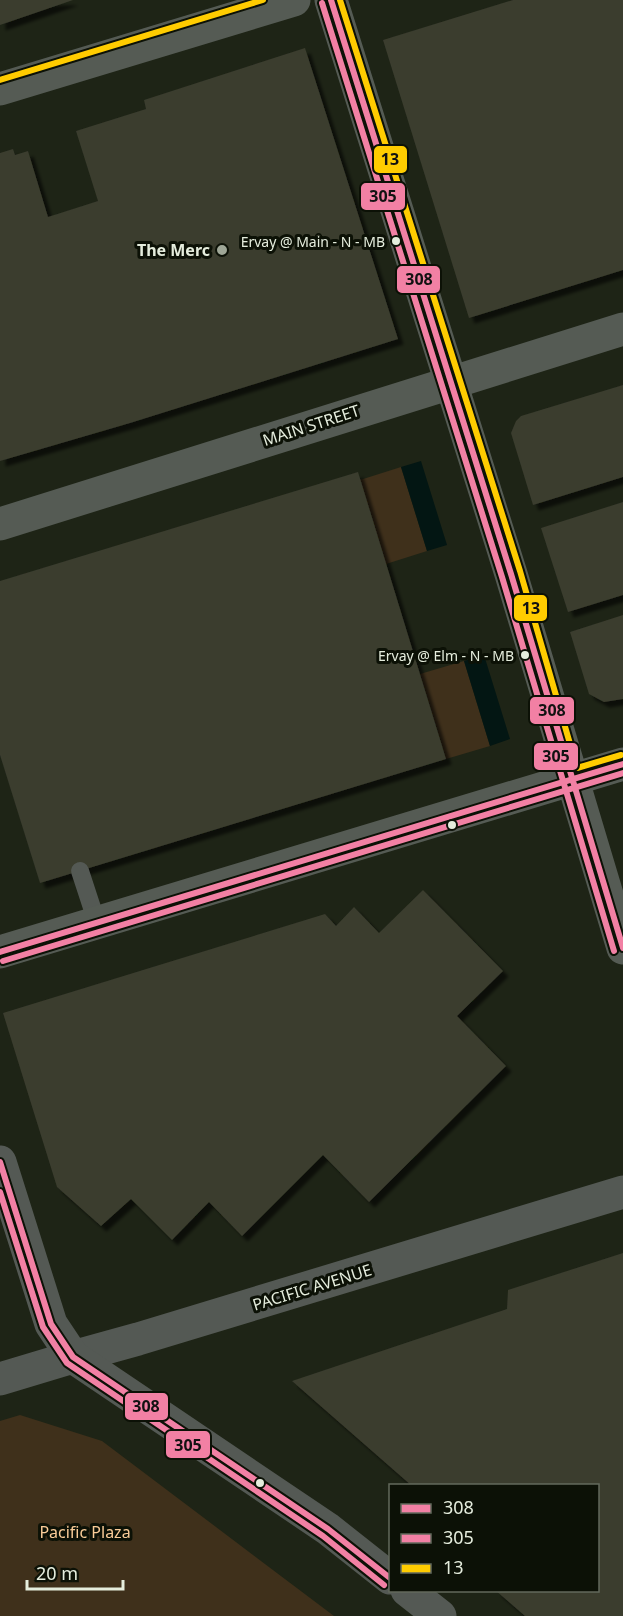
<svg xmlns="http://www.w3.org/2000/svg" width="623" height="1616" viewBox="0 0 623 1616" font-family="'Noto Sans',sans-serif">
<defs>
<filter id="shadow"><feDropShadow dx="5.5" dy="5.5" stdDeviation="1.5" flood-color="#0009"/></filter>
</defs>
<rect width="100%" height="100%" fill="#1e2416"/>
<path fill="#3f301b" d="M401 467 427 551 386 564 360 480Z
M464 661 490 746 446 759 420 674Z
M20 1415 102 1441 334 1616H0V1421Z"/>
<path fill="#031613" d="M421 461 447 545 427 551 401 467Z
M484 655 510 739 490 746 464 661Z"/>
<path fill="#3a3c2e" filter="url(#shadow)" d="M0 0H73L0 25Z
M513 0H623V270L469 318 383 40Z
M305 48 398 339 130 423 0 461V153L13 149 15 155 28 151 48 217 98 201 76 131 146 109 144 100Z
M623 385V477L533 505 511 433 516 421 521 416Z
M358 472 446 759 40 883 0 755V581Z
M623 502V595L568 612 541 528Z
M623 615V699L604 702 589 694 570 632Z
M423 890 503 971 457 1016 506 1066 369 1202 323 1155 242 1236 209 1202 172 1240 131 1199 101 1226 57 1187 3 1013 325 914 336 926 354 907 379 933Z
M623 1253V1616H525L495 1590H598V1486H412L292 1381 507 1309 508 1290Z"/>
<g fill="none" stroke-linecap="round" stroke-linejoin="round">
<path stroke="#545954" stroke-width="18" d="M80 871 97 923"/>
<path stroke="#545954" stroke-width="33" d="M73 1357 138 1339 623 1192"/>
<path stroke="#545954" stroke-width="33" d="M0 1162 51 1324 73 1357 328 1529 390 1578
M0 1379 73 1357
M407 1590 440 1616"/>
<path stroke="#555b54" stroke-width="33" d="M331 0 511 574 623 948
M0 89 294 0
M0 524 623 329
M0 952 623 764"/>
<defs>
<path id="bus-1" d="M331 0 511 574 623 948
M0 952 623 764
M0 1162 51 1324 73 1357 328 1529 390 1578"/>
<path id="bus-2" d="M322 3 502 577 614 951
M3 961 623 773
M0 1192 43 1327 67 1363 323 1536 384 1585"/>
<path id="bus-3" d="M340 0 520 571 577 768 621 755
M0 80 263 0"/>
</defs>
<use href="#bus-1" stroke="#0c1106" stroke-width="10"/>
<use href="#bus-2" stroke="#0c1106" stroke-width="10"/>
<use href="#bus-3" stroke="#0c1106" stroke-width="10"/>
<use href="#bus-1" stroke="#f280a4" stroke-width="6"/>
<use href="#bus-2" stroke="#f280a4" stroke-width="6"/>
<use href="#bus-3" stroke="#fc0" stroke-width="6"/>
</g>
<g fill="#e5eddd" stroke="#0c1106" stroke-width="2">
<circle cx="396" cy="241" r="5"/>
<circle cx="525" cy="655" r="5"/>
<circle cx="452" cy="825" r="5"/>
<circle cx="260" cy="1483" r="5"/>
</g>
<circle fill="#9fa797" stroke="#0c1106" stroke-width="2" cx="222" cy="250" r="6"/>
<g text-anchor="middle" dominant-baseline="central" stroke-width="6" stroke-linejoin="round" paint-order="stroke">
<g font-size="14" fill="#e5eddd" stroke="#0c1106" text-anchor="end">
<text x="385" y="241">Ervay @ Main - N - MB</text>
<text x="514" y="655">Ervay @ Elm - N - MB</text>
</g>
<g font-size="16" font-weight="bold" fill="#e5eddd" stroke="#0c1106" text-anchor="end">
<text x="210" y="250">The Merc</text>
</g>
<g font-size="16" fill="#e5eddd" stroke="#0c1106">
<text transform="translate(311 425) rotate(-18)">MAIN STREET</text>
<text transform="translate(312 1287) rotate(-17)">PACIFIC AVENUE</text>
</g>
<g font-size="16" fill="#facc98" stroke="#0c1106">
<text x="85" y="1532">Pacific Plaza</text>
</g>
</g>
<g stroke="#0c1106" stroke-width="2">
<rect x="373" y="145" width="35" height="29" rx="6" fill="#fc0"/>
<rect x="360" y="182" width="46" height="29" rx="6" fill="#f280a4"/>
<rect x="396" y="265" width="45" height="29" rx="6" fill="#f280a4"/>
<rect x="513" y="594" width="35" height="28" rx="6" fill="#fc0"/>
<rect x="529" y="696" width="46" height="29" rx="6" fill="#f280a4"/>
<rect x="533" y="742" width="46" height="29" rx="6" fill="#f280a4"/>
<rect x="124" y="1392" width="45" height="29" rx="6" fill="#f280a4"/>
<rect x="165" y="1430" width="46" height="29" rx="6" fill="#f280a4"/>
</g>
<g font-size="16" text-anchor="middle" font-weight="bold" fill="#111">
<text x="390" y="165">13</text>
<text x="383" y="202">305</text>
<text x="419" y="285">308</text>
<text x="531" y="614">13</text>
<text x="552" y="716">308</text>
<text x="556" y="762">305</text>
<text x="146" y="1412">308</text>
<text x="188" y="1451">305</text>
</g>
<rect x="389" y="1484" width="210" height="108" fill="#0c1106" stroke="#63695c" stroke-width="1.5"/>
<rect x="401" y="1504" width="30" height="9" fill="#f280a4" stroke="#63695c" stroke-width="1.5"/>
<text x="443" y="1514" font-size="18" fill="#e5eddd">308</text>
<rect x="401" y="1534" width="30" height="9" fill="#f280a4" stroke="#63695c" stroke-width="1.5"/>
<text x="443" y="1544" font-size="18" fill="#e5eddd">305</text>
<rect x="401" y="1564" width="30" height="9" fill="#ffcc00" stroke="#63695c" stroke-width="1.5"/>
<text x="443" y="1574" font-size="18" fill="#e5eddd">13</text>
<path d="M27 1580v9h96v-9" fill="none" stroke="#e5eddd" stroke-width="3"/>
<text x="36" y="1580" font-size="18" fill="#e5eddd" stroke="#0c1106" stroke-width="4.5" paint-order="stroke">20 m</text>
</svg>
